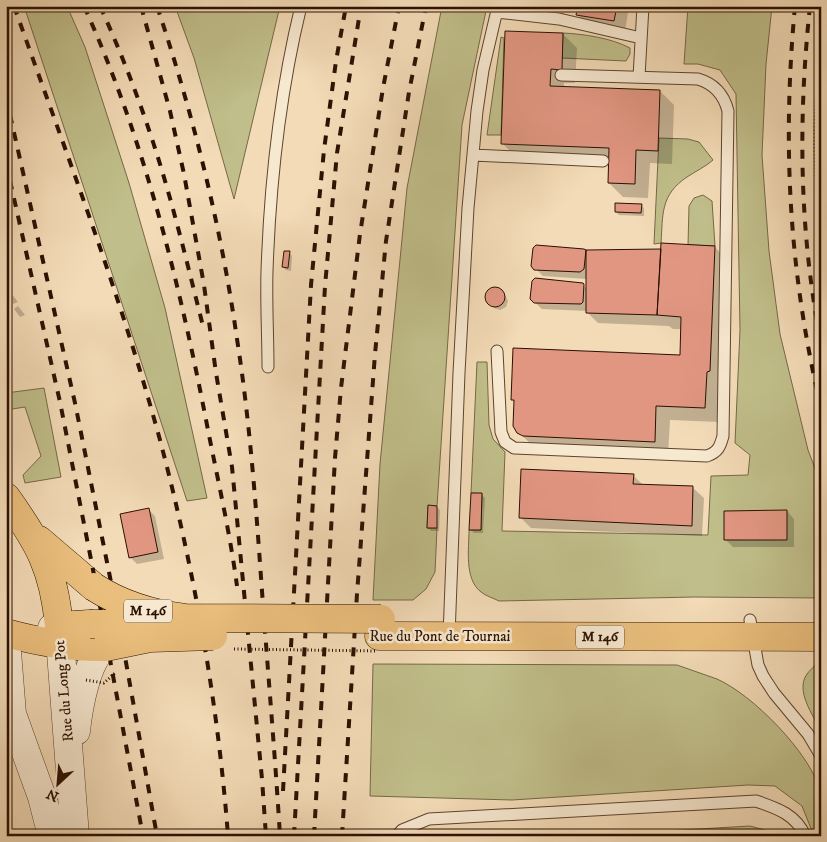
<svg xmlns="http://www.w3.org/2000/svg" width="827" height="842" viewBox="0 0 827 842" font-family="'IM FELL DW Pica',serif">
<rect width="100%" height="100%" fill="#f3dbb7"/>
<filter id="stains"><feTurbulence type="fractalNoise" baseFrequency=".004" numOctaves="4"/><feColorMatrix values="0 0 0 0 .2 0 0 0 0 .09 0 0 0 0 .02 0 0 0 .5 -.17"/></filter>
<radialGradient id="worn" r=".72"><stop offset=".6" stop-color="#630" stop-opacity="0"/><stop offset="1" stop-color="#630" stop-opacity=".3"/></radialGradient>
<path fill="#c0be8a" stroke="#766846" d="M24 6H67L85 47 129 183 165 308 207 498 187 501Z
M175 6H280L234 199 194 58Z
M442 6H487L462 125 437 506H428L427 528H437L435 572 426 589 413 600H373L380 464 407 188Z
M688 6H772L766 64 762 155 769 251 780 334 808 450 821 484V598L695 597 499 601C493 598 486 596 481 592 464 579 469 548 469 530H481L482 494 471 493 477 362H487L489 425 493 439 505 452 502 531 708 535 711 476 748 475 750 455 735 443 740 330 736 94 720 70 698 64H684Z
M563 33C584 34 611 38 630 48V54L626 61 562 58Z
M501 37 504 38 501 135H487Z
M659 138 688 139 699 142 713 160C705 167 696 171 687 177 660 195 663 215 661 243L654 244Z
M703 195 712 201 715 246 688 245 689 206 694 198Z
M44 388 61 477 25 483 23 475 41 456 25 407 6 410V393Z
M373 664 677 665C690 670 704 674 717 679 753 695 809 752 820 790 824 801 821 823 821 836H814L802 806 775 786 748 785 512 800 370 796Z
M815 665 821 666V731C813 715 795 691 807 674 809 671 813 668 815 665Z
M750 826 772 832 776 836H579Z"/>
<path fill="#0003" d="M579 6H629L625 31 588 25 577 14Z
M563 34 577 48 575 83H564V88L660 91 674 105 672 164 650 163 648 198 623 197 609 183 610 160 516 157 502 143Z
M641 205 644 208V216L619 215 616 212Z
M715 247 728 261 719 422 670 420 668 455 532 445 517 431 515 403 512 399 681 357 682 329H673L669 326 598 323 588 313 587 311 542 309 531 299 583 285 587 289V279L543 276 533 266 583 250 587 253Z
M289 252 292 256 291 271 286 270 283 267Z
M495 288 501 290 504 293 508 301 506 307 500 310 494 308 487 298V292Z
M11 293 18 302 13 304 7 296Z
M18 306 25 315 20 317 14 309Z
M6 362 11 371 6 374Z
M633 475 643 485 693 488 704 498 702 536 531 528 520 517Z
M482 495 485 498 483 533H474L470 529Z
M437 507 440 510 439 531H431L428 527Z
M148 509 155 516 164 559 137 564 130 557Z
M787 511 794 519V547H733L726 540Z"/>
<path fill="#e19682" stroke="#2b1101" d="M578 6H617L614 21 576 15Z
M505 31 563 33 562 70 551 69 550 86 660 90 658 151 636 150 635 184 608 183 609 148 501 144Z
M615 203 642 204 641 213 615 212Z
M661 243 715 246 710 371 707 372 705 408 656 406 655 442 523 436 517 433 513 426 514 400H511L513 348 680 355 681 317 657 315Z
M536 245 584 249 586 250 584 269 580 272 534 270 531 266 533 248Z
M661 249 657 315 586 313V250Z
M284 251H290L288 268 282 267Z
M535 278 583 283 584 284 583 302 581 304 534 303 530 299 532 281Z
M485 297a10 10 0 1 1 20 0a10 10 0 1 1-20 0Z
M521 469 634 474 633 484 693 486 692 526 519 518Z
M471 493H482L481 530H469Z
M428 505 437 506V528H427Z
M149 508 158 552 129 558 120 514Z
M787 510V540H724V511Z"/>
<g fill="none" stroke-linecap="round" stroke-linejoin="round">
<defs>
<path id="service" d="M496 12 559 19 641 38
M639 77 643 6
M473 155 603 161
M497 351 501 432 505 442 514 448 707 456C718 452 720 447 723 436L728 111C724 95 715 84 698 79L561 75
M268 367C268 335 266 303 267 271 270 183 280 92 301 6
M750 620 758 665 763 676 774 693 808 734 821 756
M449 636 459 373 468 208 477 111 483 70 498 6
M397 836 402 830 429 819 756 801C776 808 796 814 805 836"/>
<path id="tertiary" d="M52 628 59 626 75 836
M6 639 12 714 42 797 52 836
M76 731C78 711 87 655 106 647"/>
<path id="primary" d="M6 497C39 543 54 569 59 626L90 624
M39 540 94 587
M6 633C39 642 71 648 106 647
M379 636 821 637"/>
</defs>
<use href="#service" stroke="#5d442e" stroke-width="13"/>
<use href="#tertiary" stroke="#5d442e" stroke-width="29"/>
<use href="#primary" stroke="#2b1101" stroke-width="29"/>
<path stroke="#2b1101" stroke-width="3" stroke-dasharray="1 2.5" stroke-linecap="butt" d="M821 53C812 114 814 173 821 234"/>
<use href="#service" stroke="#f7e8d0" stroke-width="11"/>
<use href="#tertiary" stroke="#f7e8d0" stroke-width="28"/>
<use href="#primary" stroke="#eabe7c" stroke-width="28"/>
<path stroke="#2b1101" stroke-width="4" stroke-dasharray="9 9" stroke-linecap="butt" d="M14 6C65 150 120 293 160 440 194 569 218 703 228 836
M84 6C145 141 180 285 208 430 218 481 230 533 237 586
M100 6C120 50 138 96 153 142 173 203 188 267 204 330
M141 6 170 111 184 174 204 285 216 373 232 467 262 779 266 836
M157 6C193 114 221 226 237 339 250 422 256 507 262 591 268 673 275 754 280 836
M795 6C782 145 789 272 821 408
M810 6C798 119 799 231 821 343
M6 97 75 403 117 612 157 836
M6 163 60 402 97 590 143 836
M283 791 311 285 324 150 336 61 346 6
M294 836 325 286 337 153 361 6
M314 836 335 458 341 388 360 234 383 88 399 6
M342 836 357 594 375 354 386 241 409 92 426 6"/>
<defs>
<path id="primary-bridge" d="M94 587C122 605 152 614 185 618L381 619
M90 624 160 623
M106 647 150 638 213 636"/>
</defs>
<use href="#primary-bridge" stroke="#2b1101" stroke-width="29" stroke-linecap="butt"/>
<path stroke="#2b1101" stroke-width="3" stroke-dasharray="1 2.5" stroke-linecap="butt" d="M234 649 377 651
M86 680 104 683 116 672"/>
<use href="#primary-bridge" stroke="#eabe7c" stroke-width="28"/>
</g>
<g text-anchor="middle" dominant-baseline="central" stroke-width="5" stroke-linejoin="round" paint-order="stroke">
<g fill="#f7e8d0" stroke="#68523f" stroke-width="1">
<rect x="124" y="599.5" width="48" height="23" rx="4"/>
<rect x="576" y="625.5" width="48" height="23" rx="4"/>
</g>
<g font-size="14" font-weight="bold" fill="#2b1101">
<text x="148" y="611">M 146</text>
<text x="600" y="637">M 146</text>
</g>
<g font-size="15" fill="#2b1101" stroke="#f7e8d0">
<text x="440" y="636">Rue du Pont de Tournai</text>
<text transform="translate(64 691) rotate(-95)">Rue du Long Pot</text>
</g>
</g>
<rect width="827" height="842" fill="none" stroke="#f3dbb7" stroke-width="25"/>
<rect x="8" y="8" width="812" height="827" fill="none" stroke="#2b1101" stroke-width="2.5"/>
<rect x="12" y="12" width="802" height="817" fill="none" stroke="#2b1101"/>
<g transform="translate(58 784) rotate(206)" stroke="#f7e8d0" stroke-width="4" paint-order="stroke">
<path d="M0-4L9 19L0 12L-9 19Z" fill="#2b1101"/>
<text y="-8" font-size="14" font-weight="bold" text-anchor="middle" fill="#2b1101">N</text>
</g>
<rect width="100%" height="100%" filter="url(#stains)"/>
<rect width="100%" height="100%" fill="url(#worn)"/>
</svg>
